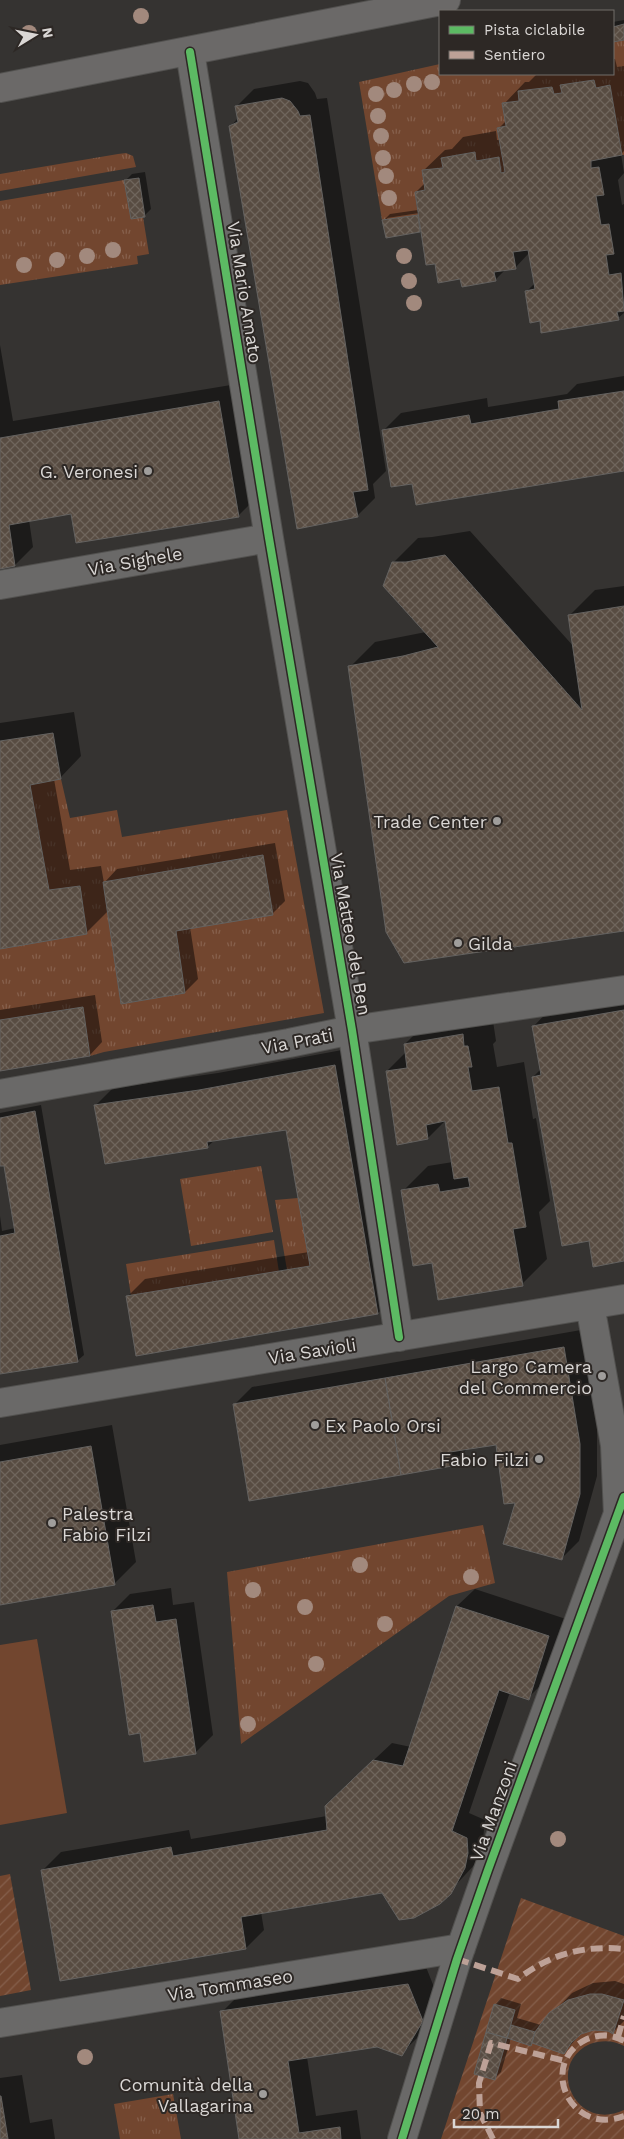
<svg xmlns="http://www.w3.org/2000/svg" width="624" height="2139" viewBox="0 0 624 2139" font-family="'Work Sans',sans-serif">
<defs>
<pattern id="grass-tufts" width="24" height="20" patternUnits="userSpaceOnUse" patternTransform="scale(1.25)"><rect width="24" height="20" fill="#72462f"/><path d="M3 7l-1-3M5 7V3M7 7l1-3M15 17l-1-3M17 17v-4M19 17l1-3" fill="none" stroke="#86604c"/></pattern>
<pattern id="garden-furrows" width="10" height="10" patternUnits="userSpaceOnUse" patternTransform="scale(1.25)"><rect width="10" height="10" fill="#72462f"/><path d="M-1 1l2-2M0 10L10 0M9 11l2-2" fill="none" stroke="#86604c"/></pattern>
<pattern id="building-cross-hatch" width="8" height="8" patternUnits="userSpaceOnUse" patternTransform="scale(1.25)"><rect width="8" height="8" fill="#584c42"/><path d="M0 0l8 8M0 8l8-8" fill="none" stroke="#6f655c"/></pattern>
</defs>
<rect width="100%" height="100%" fill="#353331"/>
<path fill="url(#grass-tufts)" fill-rule="evenodd" d="M624 40V155H622L610 85 596 88 594 80 561 85 562 93 554 94 552 87 518 91 519 101 502 103 506 126 497 128 505 172 501 173 499 157 476 161 474 152 441 158 443 168 422 171 425 190 415 192 418 215 382 220 359 82 440 64V74H613V42Z
M118 154 126 153 133 156 136 167 0 191V174Z
M124 180 131 219 143 217 149 254 137 256 138 264 0 285V201Z
M61 779 70 818 117 810 122 837 287 810 324 1013 104 1052 90 1056 82 1007 0 1020V949L87 934 80 886 49 890 30 785ZM263 855 176 931 185 993 121 1004 103 882Z
M261 1166 273 1232 191 1246 180 1179Z
M298 1198 310 1266 287 1270 275 1200Z
M274 1240 279 1272 131 1296 126 1264Z
M483 1525 495 1583 449 1596 241 1744 227 1572Z
M173 2094 181 2139H120L114 2104Z"/>
<path fill="url(#garden-furrows)" d="M10 1874 31 1990 0 1996V1876Z
M521 1898 624 1936V2046C614 2040 601 2040 590 2044 545 2064 575 2133 624 2110V2139H441Z"/>
<path fill="#72462f" d="M37 1639 67 1813 0 1825V1645Z"/>
<path fill="#0007" fill-rule="evenodd" d="M624 20V38L613 41V22Z
M613 59H615L617 67 624 66V151L621 154 624 173 618 180 622 205 624 204V313L618 318 541 319 527 291 535 283 529 253 515 268 506 269 495 280 461 278 436 262 421 229 419 231 384 220 390 214 418 210 416 192 425 183 423 171 445 150 452 149 463 137 496 131 497 140H500L499 128 506 121 504 104 525 82H529L537 74H613ZM419 213V216L388 220 387 218Z
M300 81 308 83 315 93 317 99 327 98 386 471 373 484 375 498 357 516 231 126 238 118 236 107 254 89Z
M145 172 151 209 144 216 125 181 132 174Z
M0 345 13 421 237 384 256 498 238 516 72 512 29 520 33 547 15 565 0 567Z
M624 376V470L413 482 383 431 401 413 487 398 488 407 567 394 577 384Z
M470 531 575 648 570 615 595 590 624 586V929L350 667 375 642 426 632 393 563 418 538 432 537Z
M74 712 81 756 60 778 54 779 70 870 101 866 104 883 117 869 275 843 285 901 272 914 190 927 198 979 185 992 108 911 86 933 0 948V723Z
M95 995 102 1042 90 1055 0 1070V1010Z
M624 996V1260L590 1239 533 1077 541 1069 534 1026 551 1008Z
M430 1019 493 1021 496 1041 493 1044 497 1067 524 1062 533 1119 536 1118 550 1201 539 1212 547 1259 522 1284 433 1262 403 1191 428 1166 453 1162 446 1120 428 1138 387 1071 406 1052 405 1044Z
M353 1048 396 1295 378 1313 127 1297 145 1279 309 1252 287 1128 215 1140 207 1147 95 1106 113 1088 218 1073Z
M41 1105 84 1355 77 1361 0 1374V1216L2 1231 15 1228 5 1164 0 1165V1113Z
M581 1330 597 1426V1476L579 1541 561 1559 516 1502 497 1443 468 1448 451 1465 234 1405 252 1387Z
M112 1425 136 1562 115 1583 0 1604V1445Z
M171 1588 173 1605 194 1602 213 1735 195 1753 112 1612 130 1594Z
M475 1589 566 1619 546 1680 528 1698 510 1692 469 1813 485 1820 482 1849 477 1862 439 1903 382 1892 261 1912 264 1930 246 1948 43 1870 61 1852 189 1830 191 1839 327 1816 344 1788 392 1743 411 1747 457 1606Z
M426 1967 440 2002 419 2036 401 2054 377 2046 307 2057 316 2116 357 2110 361 2139H241L222 2012 240 1994Z
M615 1981 624 1984V2021L613 2032 608 2030 594 2029 581 2033 564 2053 533 2042 531 2045 511 2038 501 2072 494 2079 495 2005 501 1998 521 2004 517 2018 541 2025 572 1993 593 1983Z
M22 2075 30 2123 52 2119 55 2139H0V2078Z"/>
<path fill="url(#building-cross-hatch)" stroke="#646260" d="M624 24V40L613 42V27Z
M594 80 596 88 610 85 622 155 591 161V168L599 167 604 195 596 196 601 225 609 224 614 254 606 255 609 275 621 273 624 311 617 312 619 320 541 333 540 321 530 323 525 291 535 289 528 250 513 252 516 269 494 272 496 281 462 287 460 279 438 283 435 264 426 265 415 192 425 190 422 170 443 168 441 158 475 152 476 161 499 157 501 173 505 172 497 128 506 126 502 103 519 101 518 91 552 87 554 94 562 93 560 85Z
M282 98 290 101 298 111 300 116 310 115 368 490 353 492 358 517 297 529 229 126 238 122 235 106Z
M139 178 145 217 131 219 124 180Z
M418 215 420 232 386 238 382 220Z
M624 391V471L416 505 412 484 391 487 382 430 469 415 471 424 559 409 558 401Z
M219 401 239 517 76 543 71 514 9 525 15 566 0 569V438Z
M445 555 582 710 568 615 624 606V931L404 963 386 932 348 666 403 656 438 647 383 586 392 562H406Z
M53 733 61 779 30 785 49 890 80 886 87 934 0 949V741Z
M263 855 273 915 176 931 185 993 121 1004 103 882Z
M83 1007 90 1056 0 1071V1020Z
M624 1010V1261L593 1267 589 1241 562 1246 532 1077 541 1075 532 1026Z
M463 1034 464 1046H468L472 1067H468L472 1091 499 1087 508 1143H512L526 1227 513 1229 523 1286 438 1300 432 1263 413 1266 401 1190 438 1184 440 1192 470 1187 468 1177 454 1179 445 1121 426 1125 428 1139 397 1145 386 1071 407 1068 404 1044Z
M335 1065 378 1314 136 1356 126 1296 310 1266 286 1130 207 1142 208 1148 105 1164 94 1105 199 1090Z
M35 1111 78 1362 0 1374V1236L15 1233 4 1166H0V1118Z
M564 1347 580 1444V1494L562 1560 503 1544 515 1503 504 1504 496 1445 450 1452 452 1466 401 1475 385 1378Z
M385 1378 401 1475 249 1501 233 1404Z
M91 1446 115 1585 0 1605V1462Z
M153 1605 156 1622 176 1619 196 1754 144 1762 140 1733 129 1735 111 1611Z
M456 1606 549 1636 529 1700 499 1690 452 1831 467 1838 468 1853 465 1868 451 1894 440 1904 414 1918 399 1920 382 1893 241 1917 246 1949 60 1981 41 1870 171 1847 173 1856 327 1830 325 1806 373 1760 403 1766Z
M408 1984 423 2021 402 2056 377 2047 288 2061 299 2133 340 2127 341 2139H239L220 2011Z
M590 1994H602L624 2000 613 2034 608 2031 594 2030 581 2034 571 2043 564 2054 532 2043 535 2032 549 2013 568 2000Z
M494 2004 515 2010 507 2038 486 2032Z
M511 2025 535 2032 531 2046 507 2038Z
M486 2032 507 2038 495 2080 474 2074Z
M0 2096H1L8 2139H0Z"/>
<g fill="none" stroke-linecap="round" stroke-linejoin="round">
<defs>
<path id="minor" d="M190 52 269 538 352 1030 399 1337
M0 585 269 538
M0 1094 289 1043 352 1030 624 990
M590 1305 615 1445 618 1515
M0 1403 624 1299
M0 2023 461 1948
M402 2139 457 1959 488 1870 624 1497"/>
<path id="primary" d="M0 88 446 0"/>
</defs>
<use href="#minor" stroke="#52514f" stroke-width="30"/>
<use href="#primary" stroke="#52514f" stroke-width="30"/>
<use href="#minor" stroke="#6a6968" stroke-width="28"/>
<use href="#primary" stroke="#6b6968" stroke-width="28"/>
<path stroke="#bda197" stroke-width="6" stroke-dasharray="12 6" stroke-linecap="butt" d="M457 1959 518 1979C550 1954 584 1945 624 1949
M618 2037 624 2016
M624 2041C612 2034 599 2034 587 2039 537 2063 570 2137 624 2116
M493 2139 480 2113 479 2083 491 2043 565 2061"/>
<defs>
<path id="cycleway" d="M190 52 269 538 352 1030 399 1337
M402 2139 457 1959 488 1870 624 1497"/>
</defs>
<use href="#cycleway" stroke="#2d2825" stroke-width="11"/>
<use href="#cycleway" stroke="#5cba63" stroke-width="8"/>
</g>
<g fill="#a2897d">
<circle cx="141" cy="16" r="8"/>
<circle cx="29" cy="33" r="8"/>
<circle cx="432" cy="82" r="8"/>
<circle cx="414" cy="84" r="8"/>
<circle cx="394" cy="90" r="8"/>
<circle cx="376" cy="94" r="8"/>
<circle cx="378" cy="116" r="8"/>
<circle cx="381" cy="136" r="8"/>
<circle cx="383" cy="158" r="8"/>
<circle cx="386" cy="176" r="8"/>
<circle cx="389" cy="198" r="8"/>
<circle cx="113" cy="250" r="8"/>
<circle cx="87" cy="256" r="8"/>
<circle cx="404" cy="256" r="8"/>
<circle cx="57" cy="260" r="8"/>
<circle cx="24" cy="265" r="8"/>
<circle cx="409" cy="281" r="8"/>
<circle cx="414" cy="303" r="8"/>
<circle cx="360" cy="1565" r="8"/>
<circle cx="471" cy="1577" r="8"/>
<circle cx="253" cy="1590" r="8"/>
<circle cx="305" cy="1607" r="8"/>
<circle cx="385" cy="1624" r="8"/>
<circle cx="316" cy="1664" r="8"/>
<circle cx="248" cy="1724" r="8"/>
<circle cx="558" cy="1839" r="8"/>
<circle cx="85" cy="2057" r="8"/>
</g>
<g fill="#a09e9c" stroke="#2d2825" stroke-width="2">
<circle cx="148" cy="471" r="5"/>
<circle cx="497" cy="821" r="5"/>
<circle cx="458" cy="943" r="5"/>
<circle cx="602" cy="1376" r="5"/>
<circle cx="315" cy="1425" r="5"/>
<circle cx="539" cy="1459" r="5"/>
<circle cx="52" cy="1523" r="5"/>
<circle cx="263" cy="2094" r="5"/>
</g>
<g text-anchor="middle" dominant-baseline="central" stroke-width="4" stroke-linejoin="round" paint-order="stroke">
<g font-size="18" fill="#dad7d5" stroke="#2d2825">
<text transform="translate(245 292) rotate(81)">Via Mario Amato</text>
<text transform="translate(135 561) rotate(-10)">Via Sighele</text>
<text transform="translate(351 934) rotate(80)">Via Matteo del Ben</text>
<text transform="translate(297 1041) rotate(-11)">Via Prati</text>
<text transform="translate(312 1351) rotate(-9)">Via Savioli</text>
<text transform="translate(493 1811) rotate(-70)">Via Manzoni</text>
<text transform="translate(230 1985) rotate(-9)">Via Tommaseo</text>
</g>
<g font-size="18" fill="#dad7d5" stroke="#2d2825" text-anchor="end">
<text x="138" y="471">G. Veronesi</text>
<text x="487" y="821">Trade Center</text>
<text x="468" y="943" text-anchor="start">Gilda</text>
<text x="592" y="1366">Largo Camera<tspan x="592" dy="21">del Commercio</tspan></text>
<text x="325" y="1425" text-anchor="start">Ex Paolo Orsi</text>
<text x="529" y="1459">Fabio Filzi</text>
<text x="62" y="1513" text-anchor="start">Palestra<tspan x="62" dy="21">Fabio Filzi</tspan></text>
<text x="253" y="2084">Comunità della<tspan x="253" dy="21">Vallagarina</tspan></text>
</g>
</g>
<rect x="439" y="10" width="175" height="65" fill="#2d2825" stroke="#726e6b"/>
<rect x="449" y="26" width="25" height="8" fill="#5cba63" stroke="#726e6b"/>
<text x="484" y="35" font-size="15" fill="#dad7d5">Pista ciclabile</text>
<rect x="449" y="51" width="25" height="8" fill="#bda197" stroke="#726e6b"/>
<text x="484" y="60" font-size="15" fill="#dad7d5">Sentiero</text>
<g transform="translate(35 35) rotate(80)" stroke="#2d2825" stroke-width="4" paint-order="stroke">
<path d="M0-4L9 19L0 12L-9 19Z" fill="#dad7d5"/>
<text y="-8" font-size="14" font-weight="bold" text-anchor="middle" fill="#dad7d5">N</text>
</g>
<path d="M454 2119v8h104v-8" fill="none" stroke="#dad7d5" stroke-width="2.5"/>
<text x="462" y="2119" font-size="15" fill="#dad7d5" stroke="#2d2825" stroke-width="4" paint-order="stroke">20 m</text>
</svg>
